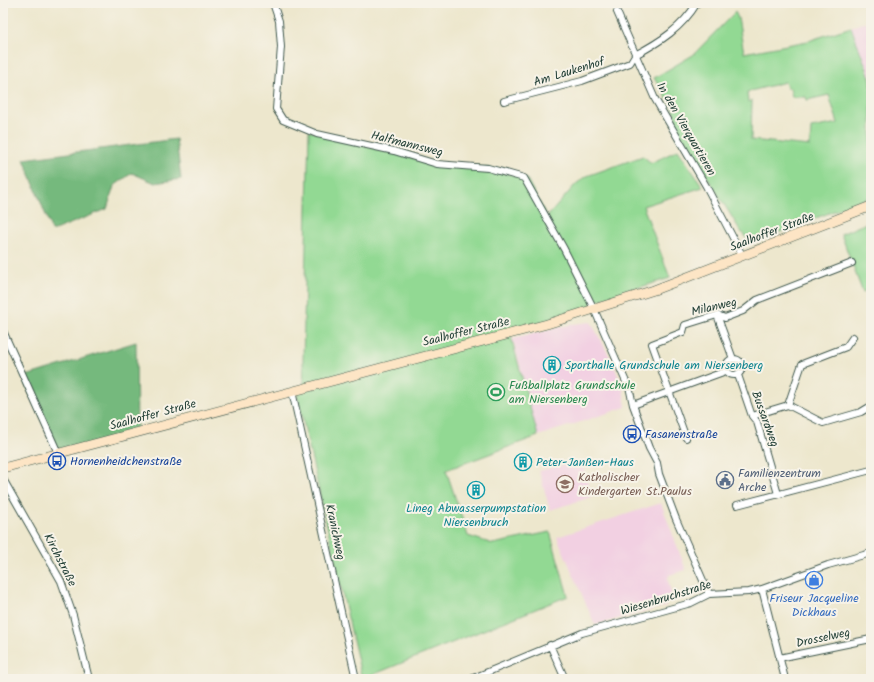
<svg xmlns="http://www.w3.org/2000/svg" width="874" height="682" viewBox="0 0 874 682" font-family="Kalam,sans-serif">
<rect width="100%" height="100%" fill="#f7f3e8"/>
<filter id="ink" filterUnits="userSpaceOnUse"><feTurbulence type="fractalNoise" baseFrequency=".025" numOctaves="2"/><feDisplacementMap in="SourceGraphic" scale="8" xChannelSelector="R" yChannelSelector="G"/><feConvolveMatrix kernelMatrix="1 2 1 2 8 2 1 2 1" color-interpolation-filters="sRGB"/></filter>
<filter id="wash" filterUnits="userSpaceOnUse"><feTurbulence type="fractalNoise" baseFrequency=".012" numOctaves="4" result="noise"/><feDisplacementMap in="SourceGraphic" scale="16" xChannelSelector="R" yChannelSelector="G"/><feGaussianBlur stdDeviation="0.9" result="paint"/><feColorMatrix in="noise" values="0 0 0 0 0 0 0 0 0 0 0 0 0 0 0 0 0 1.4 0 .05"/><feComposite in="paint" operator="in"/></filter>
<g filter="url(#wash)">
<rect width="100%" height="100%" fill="#ede7cd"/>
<path fill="#f2d0e2" d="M871 20V80L851 27Z
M591 322 612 361 623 389 626 407 538 436 513 339 573 324Z
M571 463 573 469 583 466 592 497 550 510 539 471Z
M661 503 686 570 669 575 668 580 672 596 664 599 666 606 595 625 557 537Z"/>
<path fill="#92d993" stroke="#588b64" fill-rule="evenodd" d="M735 12 738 18 744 53 808 41 851 27 871 80V197L756 241 747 239 740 230 683 138 678 130 673 108 654 78 693 55ZM785 82 787 88H790L792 97H806L807 100 829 95 838 123 811 128 810 146 751 140 752 100 748 102 747 92Z
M309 131 439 165 488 168 527 179 547 217 576 184 587 176 643 156 651 163 678 150 703 187 643 206 670 278 592 302 594 309 510 333 538 436 446 470 468 536 493 544 550 532 568 596 362 679 296 390 304 387 303 361Z
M871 221V289L863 293 841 234Z"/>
<path fill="#75b97d" stroke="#4a7b58" d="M176 139 181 179 155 183 132 173 114 186 107 209 52 231 24 159Z
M136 342 137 432 58 453 23 377Z"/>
</g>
<g filter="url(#ink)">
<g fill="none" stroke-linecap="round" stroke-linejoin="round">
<defs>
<path id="street" d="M273 3 279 21 281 47 276 109 283 120 317 134 394 151 437 164 488 168 524 178 564 249 594 309 630 391 633 405 649 448 657 463 659 474 676 519 709 594
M617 12 655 99 706 186 742 255
M635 55C660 42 682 28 697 3
M504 101 582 81 630 63 635 55
M717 315 733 359
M3 331 58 453
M726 367a8 8 0 1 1 16 0a8 8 0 1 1-16 0Z
M738 375 752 416 757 422 778 494
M292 391 356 679
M633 405 726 371
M788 405 823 423 861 412 871 406
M752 416 788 405 802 364 846 347 853 337
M686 438 652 344 683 332 685 325 717 315 725 318 743 311 757 300 852 263
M3 479 61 581 73 615 89 679
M737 505 871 470
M762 589 785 679
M550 645 565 679
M779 658 871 639
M471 679 582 633 691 603 709 594 749 592 762 589 828 565 871 553"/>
<path id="secondary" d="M3 468 547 324 654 290 871 206"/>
</defs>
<use href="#street" stroke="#3e564b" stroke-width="8"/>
<use href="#secondary" stroke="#3e564b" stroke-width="10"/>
<use href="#street" stroke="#fff" stroke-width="6"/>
<use href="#secondary" stroke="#fde5c5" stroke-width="9"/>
</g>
</g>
<defs>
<symbol id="building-ring" viewBox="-11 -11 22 22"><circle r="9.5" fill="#f7f3e8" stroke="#0f9aa8" stroke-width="1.5"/><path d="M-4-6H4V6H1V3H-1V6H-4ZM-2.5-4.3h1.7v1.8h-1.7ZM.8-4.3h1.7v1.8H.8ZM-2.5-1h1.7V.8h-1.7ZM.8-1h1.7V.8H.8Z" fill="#0f9aa8"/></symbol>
<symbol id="stadium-ring" viewBox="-11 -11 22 22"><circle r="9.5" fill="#f7f3e8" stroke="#2e9e5b" stroke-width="1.5"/><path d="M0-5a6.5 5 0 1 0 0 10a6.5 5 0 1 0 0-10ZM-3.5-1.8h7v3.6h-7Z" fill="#2e9e5b"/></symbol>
<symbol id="bus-ring" viewBox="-11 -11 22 22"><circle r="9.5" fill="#f7f3e8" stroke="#1a4fb4" stroke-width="1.5"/><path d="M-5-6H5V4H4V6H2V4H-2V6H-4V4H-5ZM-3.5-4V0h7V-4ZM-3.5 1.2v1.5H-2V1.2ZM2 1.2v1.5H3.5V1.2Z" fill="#1a4fb4"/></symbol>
<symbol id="civic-ring" viewBox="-11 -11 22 22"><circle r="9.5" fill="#f7f3e8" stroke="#5c6f8a" stroke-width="1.5"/><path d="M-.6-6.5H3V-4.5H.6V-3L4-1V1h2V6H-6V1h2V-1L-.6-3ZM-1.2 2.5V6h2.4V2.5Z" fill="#5c6f8a"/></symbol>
<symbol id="school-ring" viewBox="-11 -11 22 22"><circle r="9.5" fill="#f7f3e8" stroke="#8d6e63" stroke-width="1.5"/><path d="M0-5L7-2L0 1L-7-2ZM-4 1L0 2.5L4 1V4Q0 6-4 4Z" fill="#8d6e63"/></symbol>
<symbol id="shop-ring" viewBox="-11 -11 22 22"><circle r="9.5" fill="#f7f3e8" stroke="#3f7fe0" stroke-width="1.5"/><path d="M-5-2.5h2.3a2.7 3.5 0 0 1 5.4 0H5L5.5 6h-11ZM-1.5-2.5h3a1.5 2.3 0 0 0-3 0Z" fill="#3f7fe0"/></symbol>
</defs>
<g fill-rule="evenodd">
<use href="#building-ring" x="542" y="355" width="20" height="20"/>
<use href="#stadium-ring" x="486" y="382" width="20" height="20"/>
<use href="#bus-ring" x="622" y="424" width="20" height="20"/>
<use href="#bus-ring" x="47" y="451" width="20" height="20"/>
<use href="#building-ring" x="513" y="452" width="20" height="20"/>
<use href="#civic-ring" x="715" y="470" width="20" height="20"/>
<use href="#school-ring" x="555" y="474" width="20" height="20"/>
<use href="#building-ring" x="466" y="480" width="20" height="20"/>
<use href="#shop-ring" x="804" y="570" width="20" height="20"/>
</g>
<g text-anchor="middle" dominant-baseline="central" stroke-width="4" stroke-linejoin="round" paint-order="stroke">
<g font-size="12" fill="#1f3d34" stroke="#f7f3e8">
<text transform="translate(569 72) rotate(-17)">Am Laukenhof</text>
<text transform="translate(686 129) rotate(60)">In den Vierquartieren</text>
<text transform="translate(407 144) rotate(14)">Halfmannsweg</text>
<text transform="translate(772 232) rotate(-21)">Saalhoffer Straße</text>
<text transform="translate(714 307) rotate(-13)">Milanweg</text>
<text transform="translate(466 332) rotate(-14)">Saalhoffer Straße</text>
<text transform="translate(153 415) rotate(-15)">Saalhoffer Straße</text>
<text transform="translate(765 419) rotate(70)">Bussardweg</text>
<text transform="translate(335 532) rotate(78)">Kranichweg</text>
<text transform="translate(60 560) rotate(63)">Kirchstraße</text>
<text transform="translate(666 598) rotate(-17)">Wiesenbruchstraße</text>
<text transform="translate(823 638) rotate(-12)">Drosselweg</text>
</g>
<g font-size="12" fill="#0d838f" stroke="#f7f3e8" text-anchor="start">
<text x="565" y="365">Sporthalle Grundschule am Niersenberg</text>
<text x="536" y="462">Peter-Janßen-Haus</text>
<text x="476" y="508" text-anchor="middle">Lineg Abwasserpumpstation<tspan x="476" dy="14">Niersenbruch</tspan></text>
</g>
<g font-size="12" fill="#27864d" stroke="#f7f3e8" text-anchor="start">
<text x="509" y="385">Fußballplatz Grundschule<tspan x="509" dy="14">am Niersenberg</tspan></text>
</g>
<g font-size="12" fill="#164399" stroke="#f7f3e8" text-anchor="start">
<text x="645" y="434">Fasanenstraße</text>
<text x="70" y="461">Hornenheidchenstraße</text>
</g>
<g font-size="12" fill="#4e5e75" stroke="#f7f3e8" text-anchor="start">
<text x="738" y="473">Familienzentrum<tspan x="738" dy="14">Arche</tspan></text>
</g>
<g font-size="12" fill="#785e54" stroke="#f7f3e8" text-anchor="start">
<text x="578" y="477">Katholischer<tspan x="578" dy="14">Kindergarten St.Paulus</tspan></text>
</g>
<g font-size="12" fill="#366cbe" stroke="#f7f3e8">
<text x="814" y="598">Friseur Jacqueline<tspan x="814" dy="14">Dickhaus</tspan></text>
</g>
</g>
<rect width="874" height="682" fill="none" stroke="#f7f3e8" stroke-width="16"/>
</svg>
